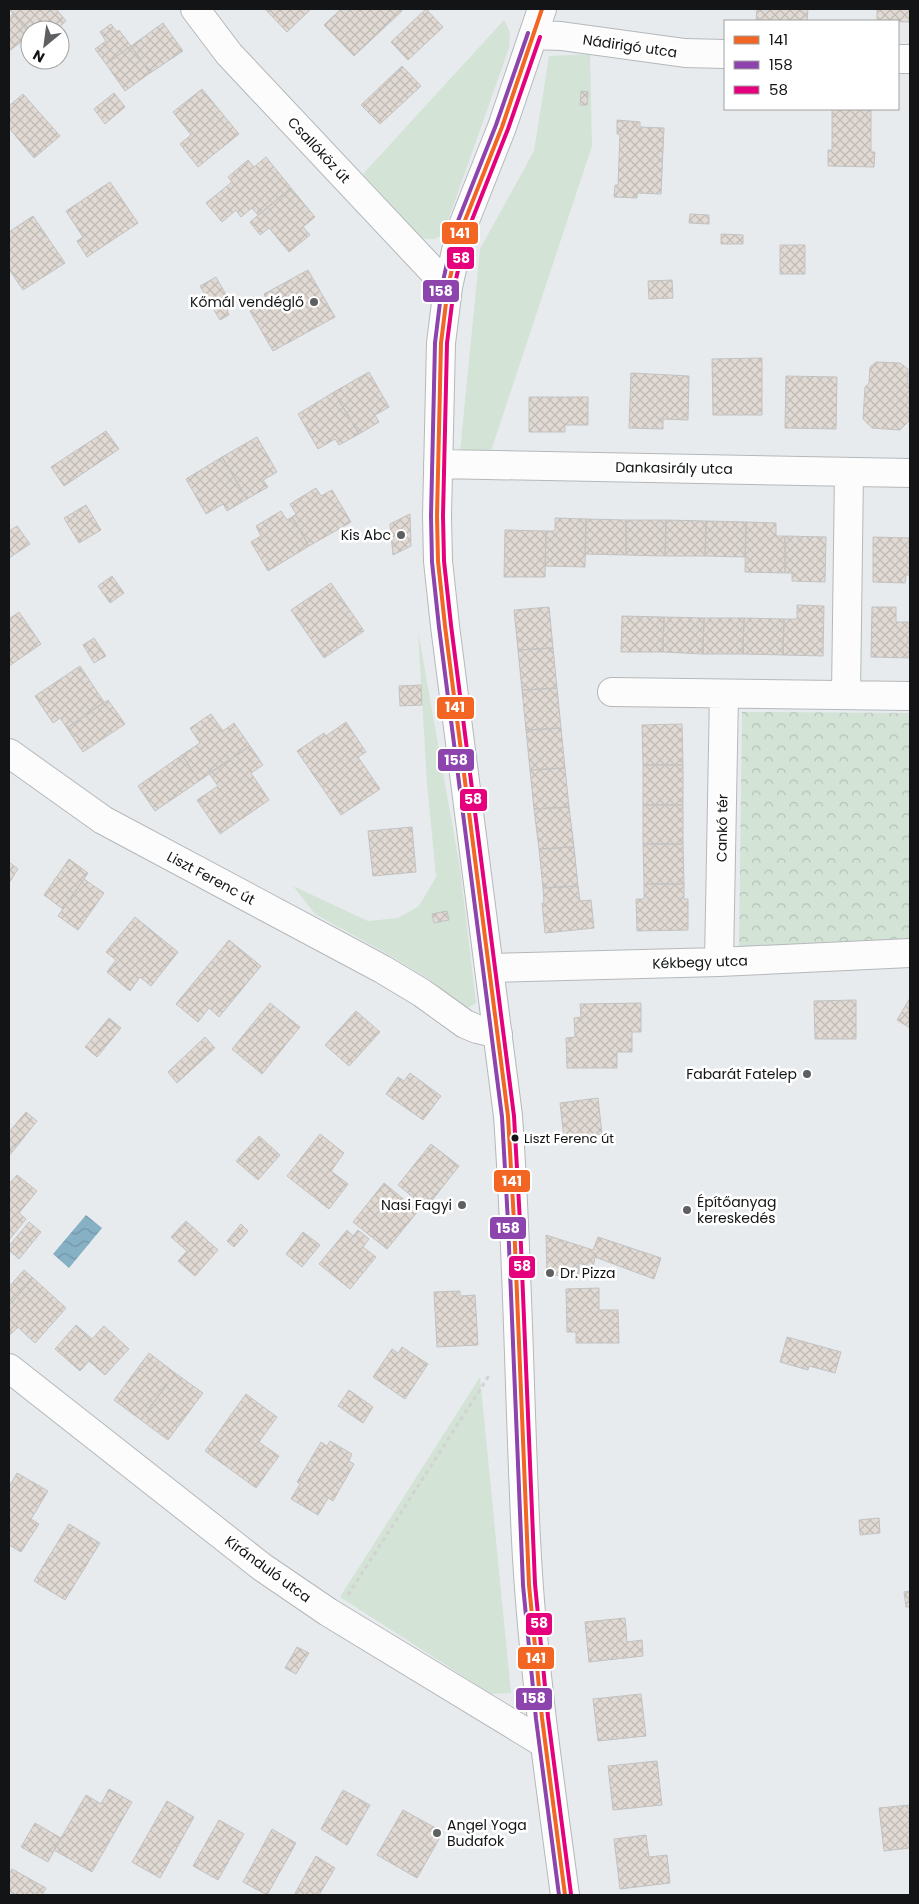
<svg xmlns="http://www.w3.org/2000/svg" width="919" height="1904" viewBox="0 0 919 1904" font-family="Poppins,sans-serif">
<defs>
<pattern id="park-crowns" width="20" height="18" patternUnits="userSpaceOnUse" patternTransform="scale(1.25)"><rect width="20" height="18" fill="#d3e3d6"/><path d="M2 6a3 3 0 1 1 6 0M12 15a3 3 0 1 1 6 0" fill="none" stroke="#b4c2b7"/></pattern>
<pattern id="water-waves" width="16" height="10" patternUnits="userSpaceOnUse" patternTransform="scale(1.25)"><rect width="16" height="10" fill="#86b0c4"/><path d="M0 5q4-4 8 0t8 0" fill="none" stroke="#7396a8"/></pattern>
<pattern id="building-cross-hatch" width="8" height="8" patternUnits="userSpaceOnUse" patternTransform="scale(1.25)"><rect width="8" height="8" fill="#e1dad4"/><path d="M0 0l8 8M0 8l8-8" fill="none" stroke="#c0bab5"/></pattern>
</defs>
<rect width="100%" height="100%" fill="#e8ebee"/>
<path fill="#d3e3d6" d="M504 20 510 32 509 48 445 229C439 241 434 240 422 238L363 174Z
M590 54 592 146 489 457 460 452 480 249 534 151 549 56Z
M418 631 460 868 476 1003 468 1008 458 1007 434 982 384 952 315 914 293 886 368 921 398 918 419 906 436 877 427 783Z
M480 1377 511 1693 491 1694 340 1597Z"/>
<path fill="url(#park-crowns)" d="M742 712 910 713V943L739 950Z"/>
<path fill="url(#water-waves)" d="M86 1215 102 1228 69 1268 53 1254Z"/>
<path fill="url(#building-cross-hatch)" stroke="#c2c2c2" d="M9 9H58L57 10 66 21 56 30H49L44 25 38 30H30V34Z
M265 9H311L287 32Z
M341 9H399L402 11 354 56 324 25Z
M426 9 443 27 408 60 391 42Z
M757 9H808L807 21 756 20Z
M877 9H910V22L877 21Z
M13 14 30 34 29 51 21 42 9 51V18Z
M163 23 183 51 150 73 131 46Z
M111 24 117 32 119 30 131 46 106 64 95 49 106 41 100 32Z
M131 46 150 73 125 91 106 64Z
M402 66 421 86 380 124 361 105Z
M202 89 239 134 198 167 180 144 191 135 173 112Z
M581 91 588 92 587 105H580Z
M114 93 125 107 105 124 94 109Z
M23 94 60 136 34 158 9 128V106Z
M832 109 871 110V152H875L874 167 828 166V150H832Z
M617 120 640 122V127L664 128 661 194 637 193V198L614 197 615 185H618L620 134H617Z
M266 157 291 188 258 215 252 208 241 217 236 210 222 222 206 203 232 182 228 177 248 160 254 167Z
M110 182 138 223 87 257 77 241 83 237 66 211Z
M291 188 315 217 303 227 310 235 289 252 269 228 260 235 250 222Z
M690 214 709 215V224L689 223Z
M33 216 65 263 23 290 9 269V232Z
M721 234 743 235V244H721Z
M780 245H805V274H780Z
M308 270 335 317 273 351 250 311 267 301 264 294Z
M216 277 233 307 227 310 229 315 220 320 200 286Z
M672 280 673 298 649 299 648 281Z
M762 358V415H713L712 359Z
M876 362 900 363 908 369V386L910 389 909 421 900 430 872 428 863 419 865 387 869 383 870 367Z
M369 372 389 407 375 415 379 422 359 434 334 392Z
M631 373 689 376 688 420 663 419V429L629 428Z
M786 376 837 377 836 429 785 428Z
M334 392 359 434 339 445 335 439 318 449 298 414Z
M529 397H588V425H565V432H529Z
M106 431 119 449 64 486 51 467Z
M257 437 277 472 263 480 268 487 247 499 222 457Z
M222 457 247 499 227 511 223 504 206 514 186 479Z
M316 488 321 496 332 490 351 522 309 546 292 517 296 514 290 504Z
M86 505 101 530 79 543 64 518Z
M281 511 287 520 292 517 309 546 268 571 251 542 261 536 256 526Z
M410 514 411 546 393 555 390 524Z
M555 518 586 519 585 567 545 566 546 531H555Z
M586 519 626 520V555L585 554Z
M626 520H666L665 556 626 555Z
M666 520 706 521 705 556H665Z
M706 521 746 522 745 557 705 556Z
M746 522 776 523V536H785V573L745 572Z
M17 526 30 544 9 558V531Z
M505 530 546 531 545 577H504Z
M785 536 826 537 825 582 792 581V573H785Z
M873 537 910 538V575H906L905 583 873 582Z
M112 576 124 593 110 603 98 586Z
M331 583 364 631 324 658 291 610Z
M797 605 824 606 823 656 783 655 784 619H797Z
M549 607 553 648 518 650 514 610Z
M872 607H896V622H910V658L871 657Z
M19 612 41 644 9 666V619Z
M622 616 664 617 663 652H621Z
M664 617 704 618 703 654 663 652Z
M704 618H744L743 654H703Z
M744 618 784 619 783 655 743 654Z
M94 638 106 656 94 663 83 645Z
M553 648 557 688 522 690 518 650Z
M80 666 104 702 67 728 60 718 53 723 35 696Z
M421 685 422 705 400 706 399 686Z
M557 688 561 728 526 730 522 690Z
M108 700 125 724 83 752 67 728Z
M211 714 223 731 234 723 250 746 199 781 182 755 200 743 190 728Z
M346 722 366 752 358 757 380 789 341 815 297 751 324 733 326 736Z
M682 724 683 765H643L642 725Z
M561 728 565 768 530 770 526 730Z
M250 746 263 765 251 773 269 800 220 834 197 800 218 786 209 773Z
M182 755 199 781 155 811 138 786Z
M643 765H683V805H643Z
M565 768 569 807 534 809 530 770Z
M643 805H683V844H643Z
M569 807 574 847 539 849 534 809Z
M412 827 416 872 373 876 368 831Z
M643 844H683L684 884H644Z
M574 847 578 886 543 888 539 849Z
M69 859 88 873 63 909 44 895Z
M9 862 18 869 9 883Z
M84 879 104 893 78 930 58 916Z
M644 884H684V899H688V930L637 931 636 899H644Z
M578 886 580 901 591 900 594 928 545 933 542 903H544L543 888Z
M447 911 449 920 434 923 432 914Z
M135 917 178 952 151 986 140 977 130 991 107 972 116 960 106 952Z
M229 940 261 966 219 1017 209 1008 198 1022 176 1004Z
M910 998V1028L897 1020Z
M856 1000V1039H815L814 1001Z
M270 1003 300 1027 262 1074 232 1049Z
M641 1003V1032H632V1052H617V1068H567L566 1038 575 1037 574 1018 581 1017 580 1004Z
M356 1011 380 1032 349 1066 325 1045Z
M109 1018 121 1028 97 1057 85 1047Z
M205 1037 215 1048 177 1083 168 1072Z
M410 1073 441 1096 423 1120 386 1094 398 1077 404 1081Z
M598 1098 602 1134 564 1138 560 1103Z
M26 1112 37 1121 9 1156V1132Z
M320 1134 344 1153 331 1171 348 1184 329 1209 287 1176Z
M259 1136 280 1155 258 1180 236 1161Z
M431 1144 459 1166 426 1208 398 1185Z
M17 1175 37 1191 19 1213 26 1219 9 1240V1184Z
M384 1183 418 1211 387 1249 353 1222Z
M186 1221 218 1250 195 1276 178 1261 187 1251 171 1237Z
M29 1222 41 1232 19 1259 9 1250V1246Z
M241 1224 248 1231 234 1247 227 1241Z
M347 1230 353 1236 358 1230 369 1239 363 1247 376 1257 350 1289 319 1264Z
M303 1232 320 1245 302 1267 286 1254Z
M546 1235 593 1250 598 1237 661 1258 654 1279 595 1257 593 1268 579 1263V1274L547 1276Z
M24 1270 33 1278 9 1305V1287Z
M33 1278 66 1308 35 1343 9 1319V1305Z
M599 1288V1310H618L619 1343H576V1332H567L566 1289Z
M460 1291V1296L475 1295 478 1345 437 1347 434 1292Z
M9 1319 18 1327 11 1334 9 1333Z
M76 1325 92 1339 104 1326 129 1349 105 1375 89 1361 80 1371 55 1349Z
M787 1337 841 1352 835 1373 809 1366 808 1370 780 1362Z
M402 1347 428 1364 405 1399 373 1377 392 1349 398 1353Z
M149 1353 175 1373 141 1420 114 1400Z
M175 1373 203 1393 168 1440 141 1420Z
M349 1390 373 1407 363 1423 338 1406Z
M246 1394 277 1417 259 1442 279 1456 256 1488 205 1451Z
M330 1441 352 1454 349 1461 354 1464 333 1501 328 1498 318 1515 291 1499 300 1484 297 1482 321 1442 327 1446Z
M17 1473 48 1491 31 1519 39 1524 21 1552 9 1545V1487Z
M879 1518 880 1533 860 1535 859 1520Z
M69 1524 100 1543 65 1600 34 1581Z
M910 1591V1607H906L904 1592Z
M625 1618 627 1642 642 1640 643 1656 589 1662 585 1622Z
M297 1647 309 1653 296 1674 285 1668Z
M641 1694 646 1736 598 1741 593 1699Z
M657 1761 662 1805 613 1810 608 1766Z
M109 1789 132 1802 92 1872 54 1850 86 1795 101 1804Z
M343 1790 370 1805 347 1845 321 1829Z
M167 1801 194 1817 160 1878 132 1862Z
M910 1805V1848L884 1851 879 1808Z
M403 1810 443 1832 417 1878 377 1855Z
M219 1820 244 1834 218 1880 193 1866Z
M35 1823 61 1838 48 1862 21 1847Z
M272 1829 296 1843 267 1895 243 1882Z
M646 1835 649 1857 667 1855 670 1883 620 1889 614 1839Z
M316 1856 335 1868 319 1895H294Z
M12 1869 46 1888 42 1895H9V1874Z"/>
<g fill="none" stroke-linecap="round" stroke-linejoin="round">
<defs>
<path id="minor" d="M195 9 229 54 448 287
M542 9 502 127 460 233 448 287 441 343 437 516 438 561 445 626 508 1116C518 1257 519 1399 526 1540 532 1659 549 1777 565 1895
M534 35 561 36 685 53 725 54
M898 59H910
M438 464 910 473
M612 692 910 696
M846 695 849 472
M9 753 103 820 382 969 422 993 465 1024 477 1029 498 1034
M719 962 724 694
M490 968 719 962 910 953
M9 1368 262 1567 328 1612 545 1744"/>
</defs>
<use href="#minor" stroke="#b5b8ba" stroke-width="30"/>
<path stroke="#d2d2d3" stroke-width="3" stroke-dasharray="4 4" stroke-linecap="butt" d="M348 1595 490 1374"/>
<use href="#minor" stroke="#fcfcfc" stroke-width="28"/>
<defs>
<path id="bus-1" d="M542 9 502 127 460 233 448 287 441 343 437 516 438 561 445 626 508 1116 514 1222 529 1585 542 1718 565 1895"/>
<path id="bus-2" d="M528 33 496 125 454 231 442 286 435 343 431 516 432 562 439 627 502 1117 508 1222 523 1585 536 1719 559 1895"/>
<path id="bus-3" d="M540 37 508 129 466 235 454 288 447 343 443 516 444 561 451 625 514 1116 520 1222 535 1584 548 1717 571 1894"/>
</defs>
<use href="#bus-1" stroke="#fff" stroke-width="8"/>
<use href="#bus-2" stroke="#fff" stroke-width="8"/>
<use href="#bus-3" stroke="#fff" stroke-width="8"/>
<use href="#bus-1" stroke="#f26522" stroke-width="4"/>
<use href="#bus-2" stroke="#8e44ad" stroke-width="4"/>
<use href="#bus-3" stroke="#e5007d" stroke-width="4"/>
</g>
<g fill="#5d5f61" stroke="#fff" stroke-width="2">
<circle cx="314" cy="302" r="5"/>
<circle cx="401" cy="535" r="5"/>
<circle cx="807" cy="1074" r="5"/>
<circle cx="462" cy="1205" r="5"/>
<circle cx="687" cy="1210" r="5"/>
<circle cx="550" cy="1273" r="5"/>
<circle cx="437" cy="1833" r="5"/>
</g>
<circle fill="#121415" stroke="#fff" stroke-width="2" cx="515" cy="1138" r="4.5"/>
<g text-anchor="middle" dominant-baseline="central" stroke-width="5" stroke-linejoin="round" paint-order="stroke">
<g font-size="13" fill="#121415" stroke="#fff" text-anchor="start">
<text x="524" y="1138">Liszt Ferenc út</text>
</g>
<g font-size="14" fill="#121415" stroke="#fff">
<text transform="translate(630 46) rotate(8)">Nádirigó utca</text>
<text transform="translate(319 150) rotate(47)">Csallóköz út</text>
<text transform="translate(674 468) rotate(1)">Dankasirály utca</text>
<text transform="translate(722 828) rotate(-89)">Cankó tér</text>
<text transform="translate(211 878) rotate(28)">Liszt Ferenc út</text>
<text transform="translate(700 962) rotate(-2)">Kékbegy utca</text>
<text transform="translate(268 1569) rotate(36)">Kiránduló utca</text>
</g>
<g font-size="14" fill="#121415" stroke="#fff" text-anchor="end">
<text x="304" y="302">Kőmál vendéglő</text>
<text x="391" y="535">Kis Abc</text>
<text x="797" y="1074">Fabarát Fatelep</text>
<text x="697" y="1202" text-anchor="start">Építőanyag<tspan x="697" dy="16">kereskedés</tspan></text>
<text x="452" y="1205">Nasi Fagyi</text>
<text x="560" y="1273" text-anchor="start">Dr. Pizza</text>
<text x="447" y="1825" text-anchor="start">Angel Yoga<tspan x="447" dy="16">Budafok</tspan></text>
</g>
</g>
<g stroke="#fff" stroke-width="2">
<rect x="441" y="221" width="38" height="24" rx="5" fill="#f26522"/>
<rect x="446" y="246" width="29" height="24" rx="5" fill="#e5007d"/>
<rect x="422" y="279" width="38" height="24" rx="5" fill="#8e44ad"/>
<rect x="436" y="696" width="39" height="24" rx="5" fill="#f26522"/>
<rect x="437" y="748" width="38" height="24" rx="5" fill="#8e44ad"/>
<rect x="459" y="788" width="29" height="24" rx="5" fill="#e5007d"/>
<rect x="493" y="1169" width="38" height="24" rx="5" fill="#f26522"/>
<rect x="489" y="1216" width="38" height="24" rx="5" fill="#8e44ad"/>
<rect x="508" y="1255" width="28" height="24" rx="5" fill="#e5007d"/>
<rect x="525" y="1612" width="28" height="24" rx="5" fill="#e5007d"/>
<rect x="517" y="1646" width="38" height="24" rx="5" fill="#f26522"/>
<rect x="515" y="1687" width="38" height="24" rx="5" fill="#8e44ad"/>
</g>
<g font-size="14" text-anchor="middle" font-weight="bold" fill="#fff">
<text x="460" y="238">141</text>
<text x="461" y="263">58</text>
<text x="441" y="296">158</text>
<text x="455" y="712">141</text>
<text x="456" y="765">158</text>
<text x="473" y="804">58</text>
<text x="512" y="1186">141</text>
<text x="508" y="1233">158</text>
<text x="522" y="1271">58</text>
<text x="539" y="1628">58</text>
<text x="536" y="1663">141</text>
<text x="534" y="1703">158</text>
</g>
<rect width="919" height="1904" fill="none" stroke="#121415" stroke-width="20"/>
<rect x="724" y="20" width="175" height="90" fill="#ffffff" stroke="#a0a1a1"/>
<rect x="734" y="36" width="25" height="8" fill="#f26522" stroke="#a0a1a1"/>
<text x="769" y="45" font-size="15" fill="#121415">141</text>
<rect x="734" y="61" width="25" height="8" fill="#8e44ad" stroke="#a0a1a1"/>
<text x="769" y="70" font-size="15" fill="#121415">158</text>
<rect x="734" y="86" width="25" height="8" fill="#e5007d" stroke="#a0a1a1"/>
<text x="769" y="95" font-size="15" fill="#121415">58</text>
<g transform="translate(45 45) rotate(209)"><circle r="24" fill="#ffffff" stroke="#a0a1a1"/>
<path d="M0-4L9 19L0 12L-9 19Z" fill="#5d5f61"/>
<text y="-8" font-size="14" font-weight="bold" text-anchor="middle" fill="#121415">N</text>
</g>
</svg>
